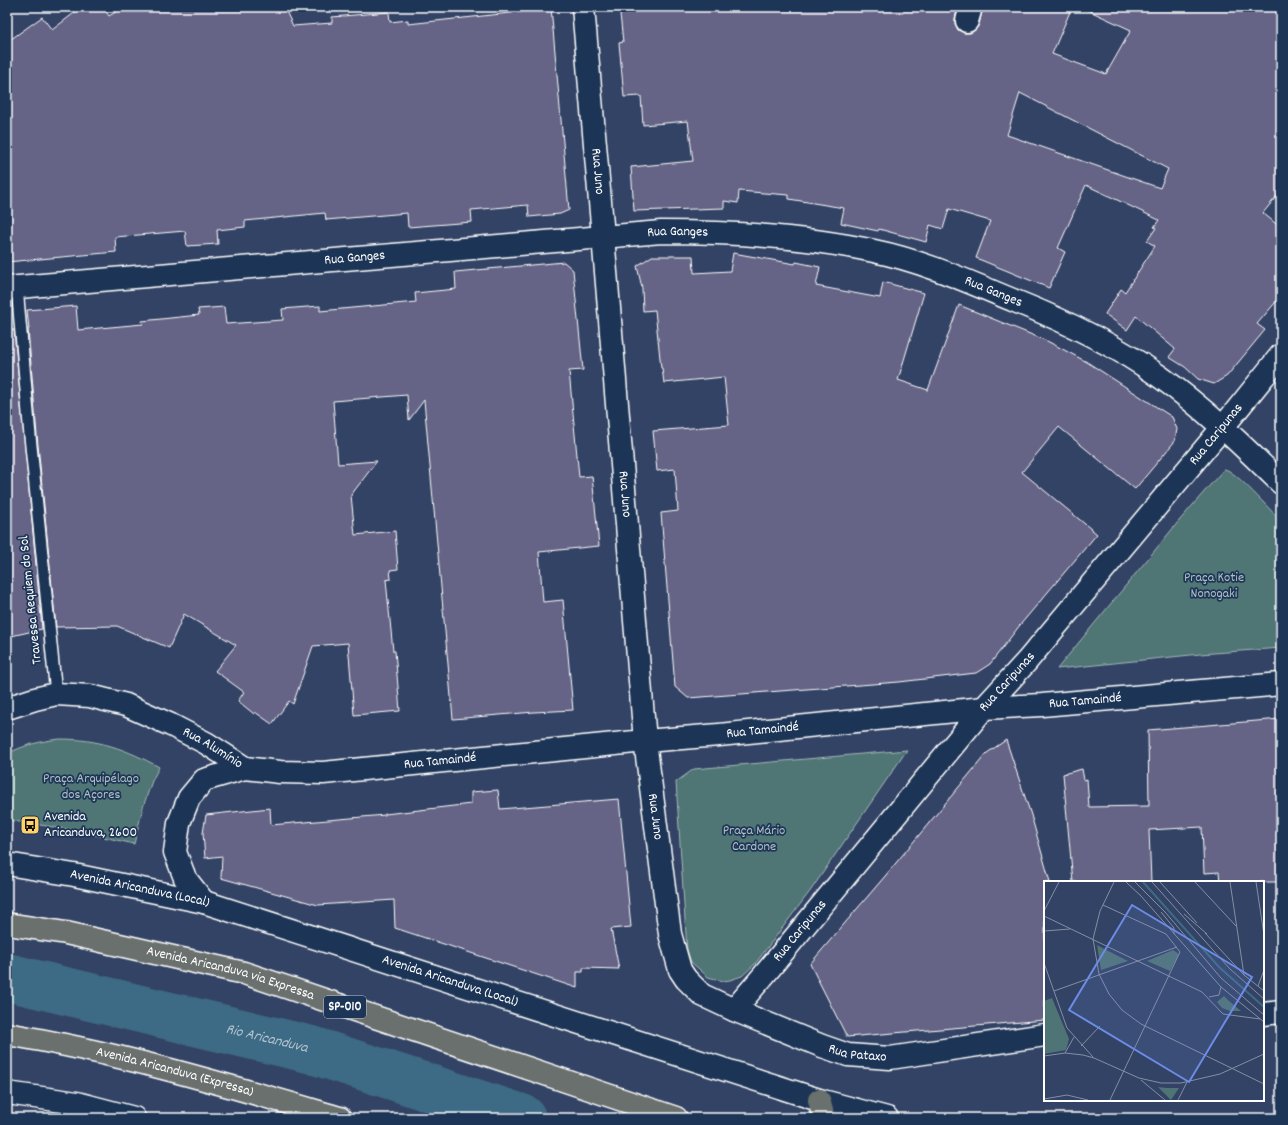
<svg xmlns="http://www.w3.org/2000/svg" width="1288" height="1125" viewBox="0 0 1288 1125" font-family="Dekko,sans-serif">
<rect width="100%" height="100%" fill="#334365"/>
<filter id="ink" filterUnits="userSpaceOnUse"><feTurbulence type="fractalNoise" baseFrequency=".025" numOctaves="2"/><feDisplacementMap in="SourceGraphic" scale="8" xChannelSelector="R" yChannelSelector="G"/><feConvolveMatrix kernelMatrix="1 2 1 2 8 2 1 2 1" color-interpolation-filters="sRGB"/></filter>
<g filter="url(#ink)">
<path fill="#4f7475" stroke="#a7baba" d="M1224 469C1234 469 1272 512 1281 521V648L1200 654 1057 669 1179 521Z
M60 739C99 739 126 749 159 767L152 781 143 807 134 844 73 830 7 820V754C24 745 41 741 60 739Z
M907 750 811 890 755 964 742 976 730 980 723 981 708 977 691 962 687 950 676 782 694 769Z"/>
<g fill="none" stroke-linecap="round" stroke-linejoin="round">
<path stroke="#3e6a84" stroke-width="48" id="s1" d="M7 977 312 1050 522 1118"/>
</g>
<path fill="#656486" stroke="#fff" fill-rule="evenodd" d="M82 7H103L109 16 124 7H284L293 26 332 23V17L389 12 390 22 408 20V24L529 11 528 7H551L569 210 560 214 529 217 528 205 471 210 472 222 408 227 407 213 326 220 325 213 245 221V227L217 230 218 244 187 246 185 231 115 237 116 252 7 262V42L42 17 52 30Z
M641 7H958L955 18V24L958 30 964 33H970L975 30 979 25 983 7H1072L1052 54 1106 74 1131 30 1081 7H1281V191L1263 213 1281 228V296L1257 324 1265 330 1227 376 1214 384 1198 379 1185 367 1169 357 1175 349 1136 316 1127 330 1105 314 1121 289 1125 292 1155 246 1147 241 1156 228 1154 227 1159 220 1086 185 1058 248 1065 252 1049 288 976 258 990 221 949 209 943 229 930 225 926 242 879 229 878 231 841 223 844 208 789 199V195L739 191 738 203 724 201V208L634 211 631 167 693 161 688 121 643 125 641 96 624 97 619 43 623 42 620 14 641 11ZM1020 93 1168 169 1160 188 1007 135Z
M733 253 795 264 796 262 820 267 816 286 880 298 883 282 924 293 898 380 928 390 959 305 1047 341 1087 362 1172 417 1177 429 1175 441 1135 489 1059 427 1022 472 1097 534 1020 625 990 664 976 673 899 682 688 698 675 687 661 513 678 511 675 469 657 471 653 431 729 425 724 377 664 383 662 368H661L655 310 643 311 642 288 637 266 652 256H693L694 273 730 271Z
M564 262 573 270 583 370 569 371 579 477 592 476 599 546 539 552 543 602 563 600 573 710 534 712 453 719 424 400 409 420 407 395 333 401 338 464 377 461 351 495 355 535 395 531 398 569 390 570 391 579 386 580 393 651H395L400 711 354 715 348 643 313 646 293 704 289 701 272 724 255 712 254 714 238 701 244 692 215 671 236 645 184 614 169 648 117 626 56 627 37 435 28 329H29L27 310 76 306 78 330 143 324 142 321 199 315 198 309 224 307 226 324 283 320 282 309 320 306V311L416 302 415 293 456 289 455 272Z
M7 330H14L42 629 7 637Z
M1281 719V874H1278V882H1220L1219 872 1204 873 1202 827 1149 830 1151 882H1073L1063 774 1082 769 1084 780 1087 779 1089 807 1149 806 1148 730Z
M1006 740 1031 815 1050 882H1045V1020L847 1037 810 964 886 875 987 753Z
M498 790 500 809 619 799 631 927 611 929 619 969 583 968V972H577V988L395 928 394 900 318 905 221 878 222 856 205 858 203 833 206 815 270 808 271 825 385 815V814L471 804V792Z"/>
<g fill="none" stroke-linecap="round" stroke-linejoin="round">
<defs>
<path id="lane" d="M17 287 30 436 56 694"/>
<g id="street">
<path id="s2" d="M583 7 603 236 645 741 670 934 680 970 686 979 702 995 734 1010 822 1046 848 1055 890 1058 1045 1035"/>
<path d="M967 21 971 7"/>
<path id="s3" d="M7 288 661 232C733 232 804 236 874 251 923 261 969 282 1015 301 1065 321 1114 344 1159 376 1203 407 1242 445 1281 483"/>
<path id="s4" d="M734 1010 764 975 984 708 1027 661 1223 427 1281 355"/>
<path d="M1263 1014 1281 1012"/>
</g>
<g id="secondary">
<path id="s5" d="M7 708 35 699 56 694 90 696 126 705 171 725 206 743 245 768 280 772 323 773 645 741 719 735 984 708 1042 705 1281 684"/>
<path id="s6" d="M7 864 74 875 204 902 819 1100 887 1118"/>
<path d="M204 902 185 878 175 852 179 823 189 798 204 780 245 768"/>
<path d="M7 1093 77 1103 134 1118"/>
</g>
<g id="highway">
<path id="s7" d="M7 924 66 933 244 973 676 1118"/>
<path id="s8" d="M7 1034C120 1053 230 1086 340 1118"/>
<path d="M819 1100 824 1118"/>
</g>
</defs>
<use href="#lane" stroke="#fff" stroke-width="14"/>
<use href="#street" stroke="#fff" stroke-width="25"/>
<use href="#secondary" stroke="#fff" stroke-width="25"/>
<use href="#highway" stroke="#fff" stroke-width="25"/>
<use href="#lane" stroke="#1d3557" stroke-width="11"/>
<use href="#street" stroke="#1d3557" stroke-width="22"/>
<use href="#secondary" stroke="#1d3557" stroke-width="22"/>
<use href="#highway" stroke="#6a706d" stroke-width="22"/>
</g>
</g>
<defs>
<symbol id="bus-square" viewBox="-11 -11 22 22"><rect x="-9" y="-9" width="18" height="18" rx="4" fill="#ffd166" stroke="#1d3557"/><path d="M-5-6H5V4H4V6H2V4H-2V6H-4V4H-5ZM-3.5-4V0h7V-4ZM-3.5 1.2v1.5H-2V1.2ZM2 1.2v1.5H3.5V1.2Z" fill="#111"/></symbol>
</defs>
<g fill-rule="evenodd">
<use href="#bus-square" x="19" y="814" width="22" height="22"/>
</g>
<g text-anchor="middle" dominant-baseline="central" stroke-width="3.5" stroke-linejoin="round" paint-order="stroke">
<rect fill="#1d3557" stroke="#bbc2cd" stroke-width="1" x="324" y="996" width="42" height="22" rx="3"/>
<g font-size="13" font-weight="bold" fill="#fff">
<text x="345" y="1007">SP-010</text>
</g>
<g font-size="14" fill="#fff" stroke="#1d3557">
<text stroke="none"><textPath href="#s2" startOffset="165">Rua Juno</textPath></text>
<text stroke="none"><textPath href="#s3" startOffset="673">Rua Ganges</textPath></text>
<text stroke="none"><textPath href="#s3" startOffset="349">Rua Ganges</textPath></text>
<text stroke="none"><textPath href="#s3" startOffset="997">Rua Ganges</textPath></text>
<text stroke="none"><textPath href="#s4" startOffset="751">Rua Caripunas</textPath></text>
<text stroke="none"><textPath href="#s2" startOffset="489">Rua Juno</textPath></text>
<text transform="translate(31 600) rotate(-96)">Travessa Requiem do Sol</text>
<text stroke="none"><textPath href="#s4" startOffset="427">Rua Caripunas</textPath></text>
<text stroke="none"><textPath href="#s5" startOffset="1101">Rua Tamaindé</textPath></text>
<text stroke="none"><textPath href="#s5" startOffset="777">Rua Tamaindé</textPath></text>
<text stroke="none"><textPath href="#s5" startOffset="219">Rua Alumínio</textPath></text>
<text stroke="none"><textPath href="#s5" startOffset="453">Rua Tamaindé</textPath></text>
<text stroke="none"><textPath href="#s2" startOffset="813">Rua Juno</textPath></text>
<text stroke="none"><textPath href="#s6" startOffset="135">Avenida Aricanduva (Local)</textPath></text>
<text stroke="none"><textPath href="#s4" startOffset="103">Rua Caripunas</textPath></text>
<text stroke="none"><textPath href="#s7" startOffset="229">Avenida Aricanduva via Expressa</textPath></text>
<text stroke="none"><textPath href="#s6" startOffset="459">Avenida Aricanduva (Local)</textPath></text>
<text stroke="none"><textPath href="#s2" startOffset="1169">Rua Pataxo</textPath></text>
<text stroke="none"><textPath href="#s8" startOffset="172">Avenida Aricanduva (Expressa)</textPath></text>
</g>
<g font-size="14" fill="#b0c0c1" stroke="#1d3557">
<text x="1214" y="578">Praça Kotie<tspan x="1214" dy="16">Nonogaki</tspan></text>
<text x="91" y="779">Praça Arquipélago<tspan x="91" dy="16">dos Açores</tspan></text>
<text x="754" y="831">Praça Mário<tspan x="754" dy="16">Cardone</tspan></text>
</g>
<g font-size="14" fill="#fff" stroke="#1d3557" text-anchor="start">
<text x="44" y="817">Avenida<tspan x="44" dy="16">Aricanduva, 2600</tspan></text>
</g>
<g font-size="15" font-style="italic" fill="#b2c3ce" stroke="#1d3557">
<text stroke="none"><textPath href="#s1" startOffset="267">Rio Aricanduva</textPath></text>
</g>
</g>
<g transform="translate(1044 881)">
<rect width="220" height="220" fill="#334365"/>
<path d="M53 64 70 73 84 80 57 89ZM129 69 135 73 126 90 103 80ZM180 115 185 120 197 130H186L178 127 173 121ZM8 117 25 158 22 169 0 173V120ZM114 206 123 207H135L127 219Z" fill="#4f7475"/>
<path fill="none" stroke="#3e6a84" stroke-width="2" d="M99 1 175 86 220 126"/>
<path fill="none" stroke="#858ea3" stroke-width="1" d="M70 1 56 30 49 58 55 93 65 113 78 129 97 143 220 203M82 1 97 15 177 106 220 141M91 1 121 31 177 97 220 134M108 1 186 88 220 118M116 1 153 42M151 1 192 45M186 1 200 94M212 1 220 54M59 24 122 53 136 71 66 219M0 30 15 1M117 31 130 47V53M140 33 163 53M0 35 158 111 179 133 216 138M0 50 26 48M161 52 200 94 220 110M0 82 23 147 49 176M214 105 220 89M10 110 133 66M165 116 175 114 177 106M37 165 56 145M21 172 30 156M0 175 21 172 39 174 50 177 95 197 117 202H137L176 193 220 173M97 199 121 219M0 218 23 214 44 219M134 219 143 201"/>
<path fill="#6c8ce6" fill-opacity="0.15" stroke="#6c8ce6" stroke-width="2" d="M88 24 208 96 145 201 25 129Z"/>
<rect width="220" height="220" fill="none" stroke="#fff" stroke-width="2"/>
</g>
<rect width="1288" height="1125" fill="none" stroke="#1d3557" stroke-width="24"/>
<rect x="12" y="12" width="1264" height="1101" fill="none" stroke="#fff" stroke-width="1.5" filter="url(#ink)"/>
</svg>
